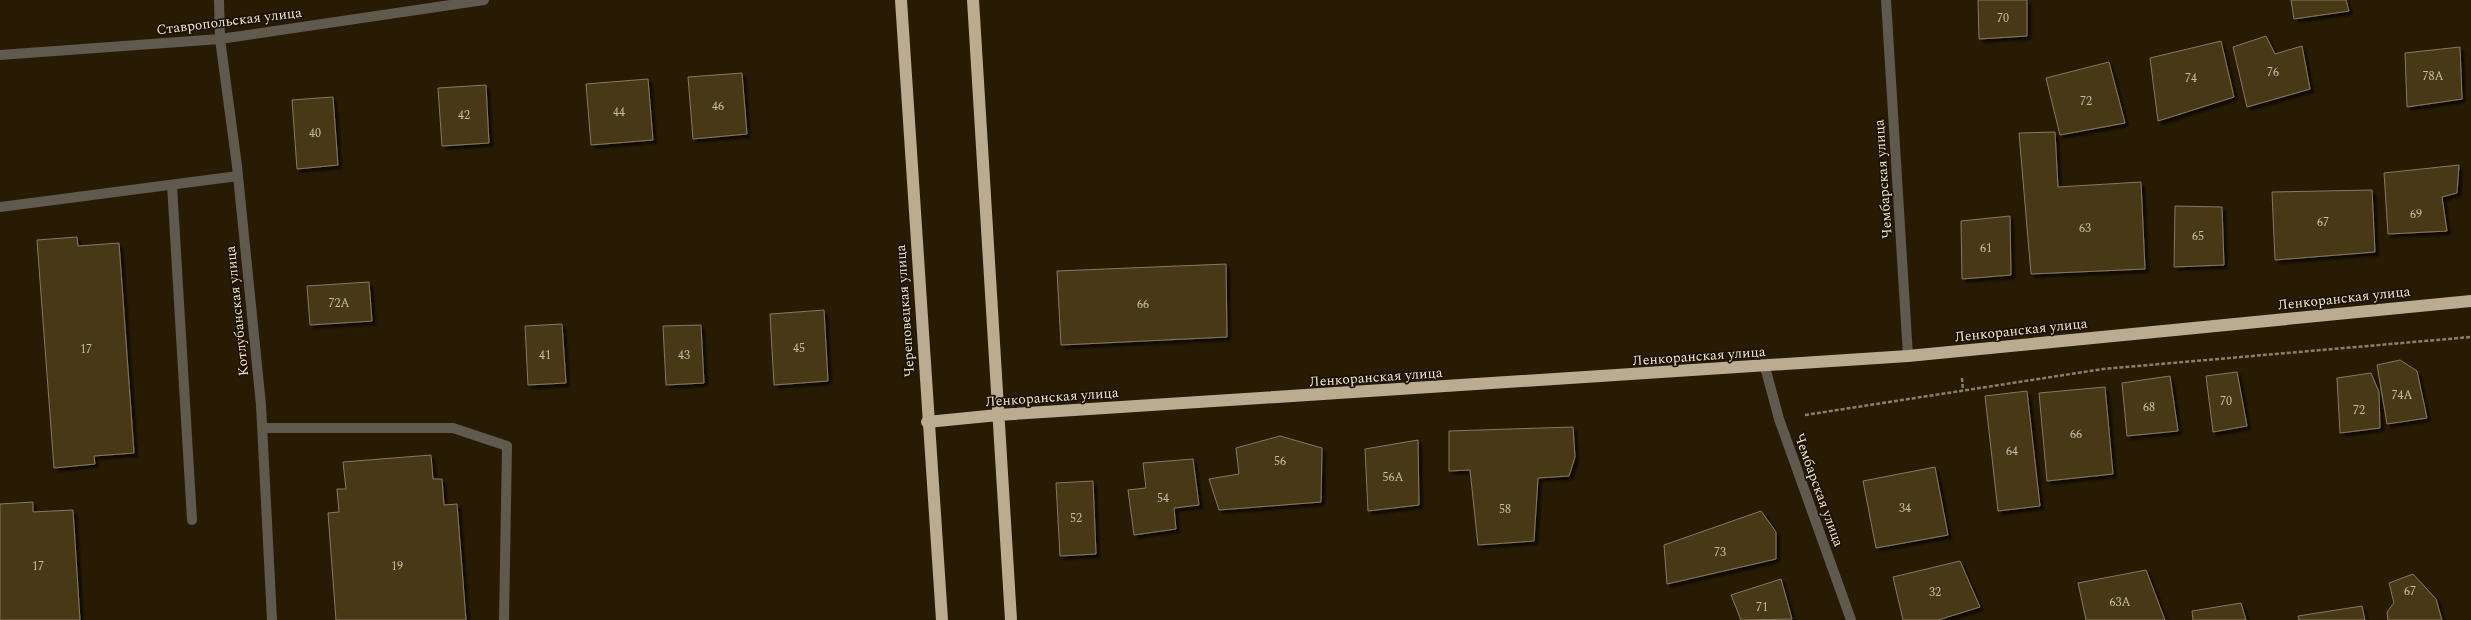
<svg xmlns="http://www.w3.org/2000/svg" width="2471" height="620" viewBox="0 0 2471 620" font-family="Spectral,serif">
<defs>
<filter id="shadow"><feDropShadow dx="3.5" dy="3.5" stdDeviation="1" flood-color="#0009"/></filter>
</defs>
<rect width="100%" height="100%" fill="#271b04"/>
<path fill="#473719" stroke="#87795f" filter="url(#shadow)" d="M1978 0H2027V36L1979 39Z
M2291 0H2346L2349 11 2294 19Z
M2266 36 2275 54 2302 46 2310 89 2247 107 2233 47Z
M2221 41 2234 97 2158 121 2150 58Z
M2460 47 2462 99 2407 107 2405 53Z
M2109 62 2125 123 2060 135 2046 78Z
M742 73 747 134 693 139 688 77Z
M648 79 653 140 591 145 586 84Z
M486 85 489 143 442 146 438 88Z
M333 97 338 165 297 169 292 100Z
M2055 132 2058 187 2141 182 2145 269 2031 274 2019 133Z
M2459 165 2457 193 2442 197 2447 231 2388 234 2384 173Z
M2372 190 2375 252 2275 260 2272 192Z
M2175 206 2222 207 2224 265 2174 267Z
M2010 216 2011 275 1962 279 1961 221Z
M77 237 78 246 119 243 134 453 94 456 95 464 54 468 37 240Z
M1226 264 1227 337 1061 345 1057 271Z
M369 282 372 321 310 325 307 286Z
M824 310 828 381 774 385 770 314Z
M562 324 566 383 528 385 525 326Z
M701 325 704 383 666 385 663 326Z
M2400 360 2417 371 2427 418 2387 424 2377 365Z
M2237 372 2247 426 2213 432 2206 376Z
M2371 373 2379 392 2380 428 2340 433 2337 378Z
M2170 376 2178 431 2127 436 2122 383Z
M2105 387 2113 474 2047 481 2039 393Z
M2027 391 2040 506 1998 511 1985 396Z
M1573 427 1575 457 1569 476 1538 478 1534 541 1478 545 1470 470 1449 471V431Z
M1280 436 1322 448 1321 502 1219 510 1209 479 1239 474 1236 448Z
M1418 440 1419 505 1368 511 1365 449Z
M431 455 433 479H442L444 505 457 504 466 620H336L328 513 339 512 337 489H346L343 462Z
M1193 459 1199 505 1174 508 1176 529 1134 535 1128 490 1146 488 1143 463Z
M1935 467 1948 535 1876 548 1863 481Z
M1093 481 1096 554 1060 556 1056 483Z
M33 502V512L73 510 80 620H0V504Z
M1761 511 1776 532V559L1667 584 1664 545Z
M1960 561 1980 607 1938 620H1903L1893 577Z
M2146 570 2165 620H2086L2078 583Z
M2413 574 2436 599 2442 620H2388L2387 612 2394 603 2389 583Z
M1781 579 1792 619 1741 620 1731 595Z
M2241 603 2246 620H2193L2192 611Z
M2362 606 2365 620H2299L2298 616Z"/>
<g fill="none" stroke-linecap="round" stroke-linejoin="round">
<path stroke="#887f6b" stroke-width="2.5" stroke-dasharray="4 2" stroke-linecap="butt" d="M1962 378 1963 390
M1805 415 2103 369 2471 337"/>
<path stroke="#5f594e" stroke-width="10" d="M219 0 220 39 237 166 261 405 272 620
M1886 0 1908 356
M0 55 220 39 484 0
M172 185 192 520
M0 207 238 176
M1765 367 1779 419 1851 620
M262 428H453L507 446 504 620"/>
<path stroke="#bbac91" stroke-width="12" d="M901 0 942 620
M973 0 1011 620
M927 422 998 415 1908 356 2471 301"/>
</g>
<g text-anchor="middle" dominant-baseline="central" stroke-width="3.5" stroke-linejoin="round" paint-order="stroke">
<g font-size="12" fill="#c4bba8">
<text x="2003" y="18">70</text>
<text x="2273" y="72">76</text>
<text x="2433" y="76">78А</text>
<text x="2191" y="78">74</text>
<text x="2086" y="101">72</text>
<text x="718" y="106">46</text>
<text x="619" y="112">44</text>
<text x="464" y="115">42</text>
<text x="315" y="133">40</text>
<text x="2416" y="214">69</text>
<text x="2323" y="222">67</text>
<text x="2085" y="228">63</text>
<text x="2198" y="236">65</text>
<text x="1986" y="248">61</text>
<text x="339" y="303">72А</text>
<text x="1143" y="304">66</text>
<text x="799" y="348">45</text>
<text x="86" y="349">17</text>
<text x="545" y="355">41</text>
<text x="684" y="355">43</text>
<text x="2402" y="395">74А</text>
<text x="2226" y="401">70</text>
<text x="2149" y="407">68</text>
<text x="2359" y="410">72</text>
<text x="2076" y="434">66</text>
<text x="2012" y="451">64</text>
<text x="1280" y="461">56</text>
<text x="1393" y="477">56А</text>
<text x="1163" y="498">54</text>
<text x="1905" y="508">34</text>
<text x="1505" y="509">58</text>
<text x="1076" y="518">52</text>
<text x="1720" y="552">73</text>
<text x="38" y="566">17</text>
<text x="397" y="566">19</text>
<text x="2410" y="591">67</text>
<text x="1935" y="592">32</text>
<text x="2120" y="602">63А</text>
<text x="1762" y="607">71</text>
</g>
<g font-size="14" fill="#eee7d8" stroke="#1d1200">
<text transform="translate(229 21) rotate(-7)">Ставропольская улица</text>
<text transform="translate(1883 179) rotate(-94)">Чембарская улица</text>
<text transform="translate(2344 298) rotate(-6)">Ленкоранская улица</text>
<text transform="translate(237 311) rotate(-96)">Котлубанская улица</text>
<text transform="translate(905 311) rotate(-94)">Череповецкая улица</text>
<text transform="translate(2021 330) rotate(-6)">Ленкоранская улица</text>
<text transform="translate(1699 356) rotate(-4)">Ленкоранская улица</text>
<text transform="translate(1376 377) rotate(-4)">Ленкоранская улица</text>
<text transform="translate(1052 397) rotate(-4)">Ленкоранская улица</text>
<text transform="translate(1819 490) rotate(70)">Чембарская улица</text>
</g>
</g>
</svg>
